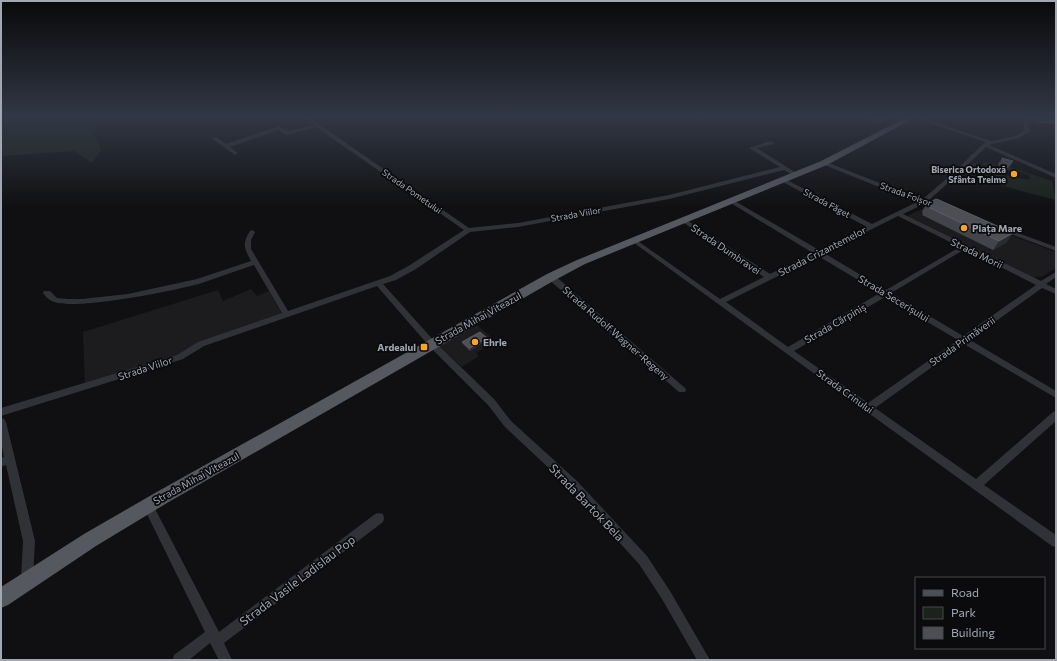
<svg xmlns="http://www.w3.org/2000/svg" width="1057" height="661" viewBox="0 0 1057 661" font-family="Commissioner,sans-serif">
<rect width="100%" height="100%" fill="#101012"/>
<path fill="#1c1c1f" d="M931 205 1056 252V268L1043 276 1033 278 907 216Z
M251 289 257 296 269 291 282 314 180 355 85 386 83 332 218 290 223 301Z
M477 325 496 341 476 353 479 356 462 367 439 346Z"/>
<path fill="#1b221b" d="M1 116H104L99 120 94 136 101 150 92 163 74 151 1 156Z
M985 162 998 166 995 174 1029 180 1030 177C1023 170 1009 171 998 169L1000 166 1008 169 1010 167 1052 181 1056 200 992 183 994 176 967 169 972 163 988 167V166L982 164Z"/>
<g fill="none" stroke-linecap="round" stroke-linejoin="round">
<path fill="#313237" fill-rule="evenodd" d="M302 116H307L469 228 518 223 669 195 780 167 749 148 771 141 774 143 773 144 757 148 798 174V176H794L784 170 669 199 518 227 470 232 416 269 396 280 383 284 435 342 494 399 511 421 577 481 647 556 670 591 710 660H697L662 599 639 564 569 487 505 427 488 405 429 346 377 286 204 346 183 359 1 416V408L177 355 198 342 282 313 254 265C236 271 219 277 202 283 178 290 71 312 52 301 49 300 45 296 43 293L44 291H50L57 298 68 299H82L128 294 197 279 251 261C244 248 242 244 250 231L252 230 255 232 251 240V249L288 311 390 276 410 265 464 230 316 127 287 135 278 130 230 147 238 153 235 155 211 138 216 137 226 144 279 126 288 131 313 125Z
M707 116H713L698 121 696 120Z
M911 116H917L991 141 1015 136 1024 131 1023 116H1027L1028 121H1049L1051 122 1049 123H1028L1030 132 1019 138 989 145 1056 174V178L986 147 956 176 929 200 928 202 903 214 1041 281 1056 272V277L1046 284 1056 289V294L1042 288 970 340 1056 391V398L964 344 875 408 976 479 1053 412 1056 411V421L984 485 1056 535V547L1052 546 630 240 633 238 635 239 720 299 764 277 681 221V219H685L770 274 813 253 729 202V200H733L819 250 867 227 781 181V179H785L872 224 919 201 909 199 822 164V162H826L913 196 923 199 952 174 983 144 986 142 911 117ZM898 216 960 247 886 290 824 253ZM965 249 1036 285 963 336 891 293ZM818 256 880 293 788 347 726 302ZM885 297 958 340 868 403 794 351Z
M1002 227 1056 247V251L1000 230V228Z
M548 275H554L685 388 686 390 685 392H679L548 279 547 277Z
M1 418 4 419 6 422 35 541 33 579 31 583 27 585 23 583 21 579 23 541 6 465 1 467V458L4 457 1 442Z
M148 501 152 503 219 632 375 514 379 513 383 514 384 518 383 522 224 643 232 660H219L210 643 189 660H173L174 655 205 632 143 506 144 503Z"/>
<path fill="#4d4f56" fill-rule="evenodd" d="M1019 116C1031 115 1044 119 1056 120V124L1041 123Z"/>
<path fill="#55585f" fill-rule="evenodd" d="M909 116H918L827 165 585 264 555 280 167 503 96 546 8 605 1 608V587L84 534 155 493 547 274 577 260 821 161Z"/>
</g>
<path fill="#43444a" d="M871 116H889L887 120 878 124 869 121Z
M1002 158 1013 161 1009 168 1002 175 998 164Z
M926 204 1007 242 993 250 922 215 923 213 922 212Z
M487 338V340L470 351 463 344 462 342Z"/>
<path fill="#2a2b2f" d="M887 116H889L887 120 878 124 880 119Z
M1013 161 1009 168 1002 175 1006 169Z
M1013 233 1007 242 993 250 999 241Z
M487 338V340L470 351V348Z"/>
<path fill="#4d4f55" stroke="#5a5d64" d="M872 116H887L880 119Z
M1002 158 1013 161 1006 169Z
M936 199 939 200 1013 233 999 241 926 206 929 205 926 204Z
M480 332 487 338 470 348 462 342Z"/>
<linearGradient id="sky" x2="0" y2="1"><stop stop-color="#09090a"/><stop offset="0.56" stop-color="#313744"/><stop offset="1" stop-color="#313744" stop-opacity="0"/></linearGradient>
<rect width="1057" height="208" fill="url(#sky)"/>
<g fill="#f7a723" stroke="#0b0b0d" stroke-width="1.5">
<circle cx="1014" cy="174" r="4"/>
<circle cx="964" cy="228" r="4"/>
<circle cx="475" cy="342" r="4"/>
<rect x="420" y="343" width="8" height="8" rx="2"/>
</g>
<g text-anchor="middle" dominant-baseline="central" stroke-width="3.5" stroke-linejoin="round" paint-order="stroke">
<g font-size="9" font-weight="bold" fill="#a1a7b3" stroke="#0b0b0d" text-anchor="end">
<text x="1006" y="169">Biserica Ortodoxă<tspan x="1006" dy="10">Sfânta Treime</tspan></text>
</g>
<g font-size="9" fill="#a1a7b3" stroke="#0b0b0d">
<text transform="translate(412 191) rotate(35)">Strada Pometului</text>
<text transform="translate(906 194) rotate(20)">Strada Foișor</text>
<text transform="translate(827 203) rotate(28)">Strada Făget</text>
<text transform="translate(576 214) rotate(-10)">Strada Viilor</text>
</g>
<g font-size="10" font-weight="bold" fill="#a1a7b3" stroke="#0b0b0d" text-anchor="start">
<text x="972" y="228">Piața Mare</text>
<text x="483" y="342">Ehrle</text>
<text x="416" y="347" text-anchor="end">Ardealul</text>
</g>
<g font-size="10" fill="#a1a7b3" stroke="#0b0b0d">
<text transform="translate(726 249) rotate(34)">Strada Dumbravei</text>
<text transform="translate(822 251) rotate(-27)">Strada Crizantemelor</text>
<text transform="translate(977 253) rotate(26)">Strada Morii</text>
<text transform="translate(894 298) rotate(31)">Strada Secerișului</text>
<text transform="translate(478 318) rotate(-29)">Strada Mihai Viteazul</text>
<text transform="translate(835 323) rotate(-30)">Strada Cărpiniș</text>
<text transform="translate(616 333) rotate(41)">Strada Rudolf Wagner-Regeny</text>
<text transform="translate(962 341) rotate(-35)">Strada Primăverii</text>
<text transform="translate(145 368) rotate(-18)">Strada Viilor</text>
<text transform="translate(845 391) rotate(36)">Strada Crinului</text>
<text transform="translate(196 478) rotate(-29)">Strada Mihai Viteazul</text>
</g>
<g font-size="12" fill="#a1a7b3" stroke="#0b0b0d">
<text transform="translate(587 502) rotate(46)">Strada Bartok Bela</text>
<text transform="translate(297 580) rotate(-37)">Strada Vasile Ladislau Pop</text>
</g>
</g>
<rect width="1057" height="661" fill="none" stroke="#a1a7b3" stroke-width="4"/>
<rect x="915" y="577" width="130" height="72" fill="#0b0b0d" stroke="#47494f"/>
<rect x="923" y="590" width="20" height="6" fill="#4d4f56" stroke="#47494f"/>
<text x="951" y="597" font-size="12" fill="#a1a7b3">Road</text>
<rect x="923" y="607" width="20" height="12" fill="#1b221b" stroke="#47494f"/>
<text x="951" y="617" font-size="12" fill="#a1a7b3">Park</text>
<rect x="923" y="627" width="20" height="12" fill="#4d4f55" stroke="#47494f"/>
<text x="951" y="637" font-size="12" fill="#a1a7b3">Building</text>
</svg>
